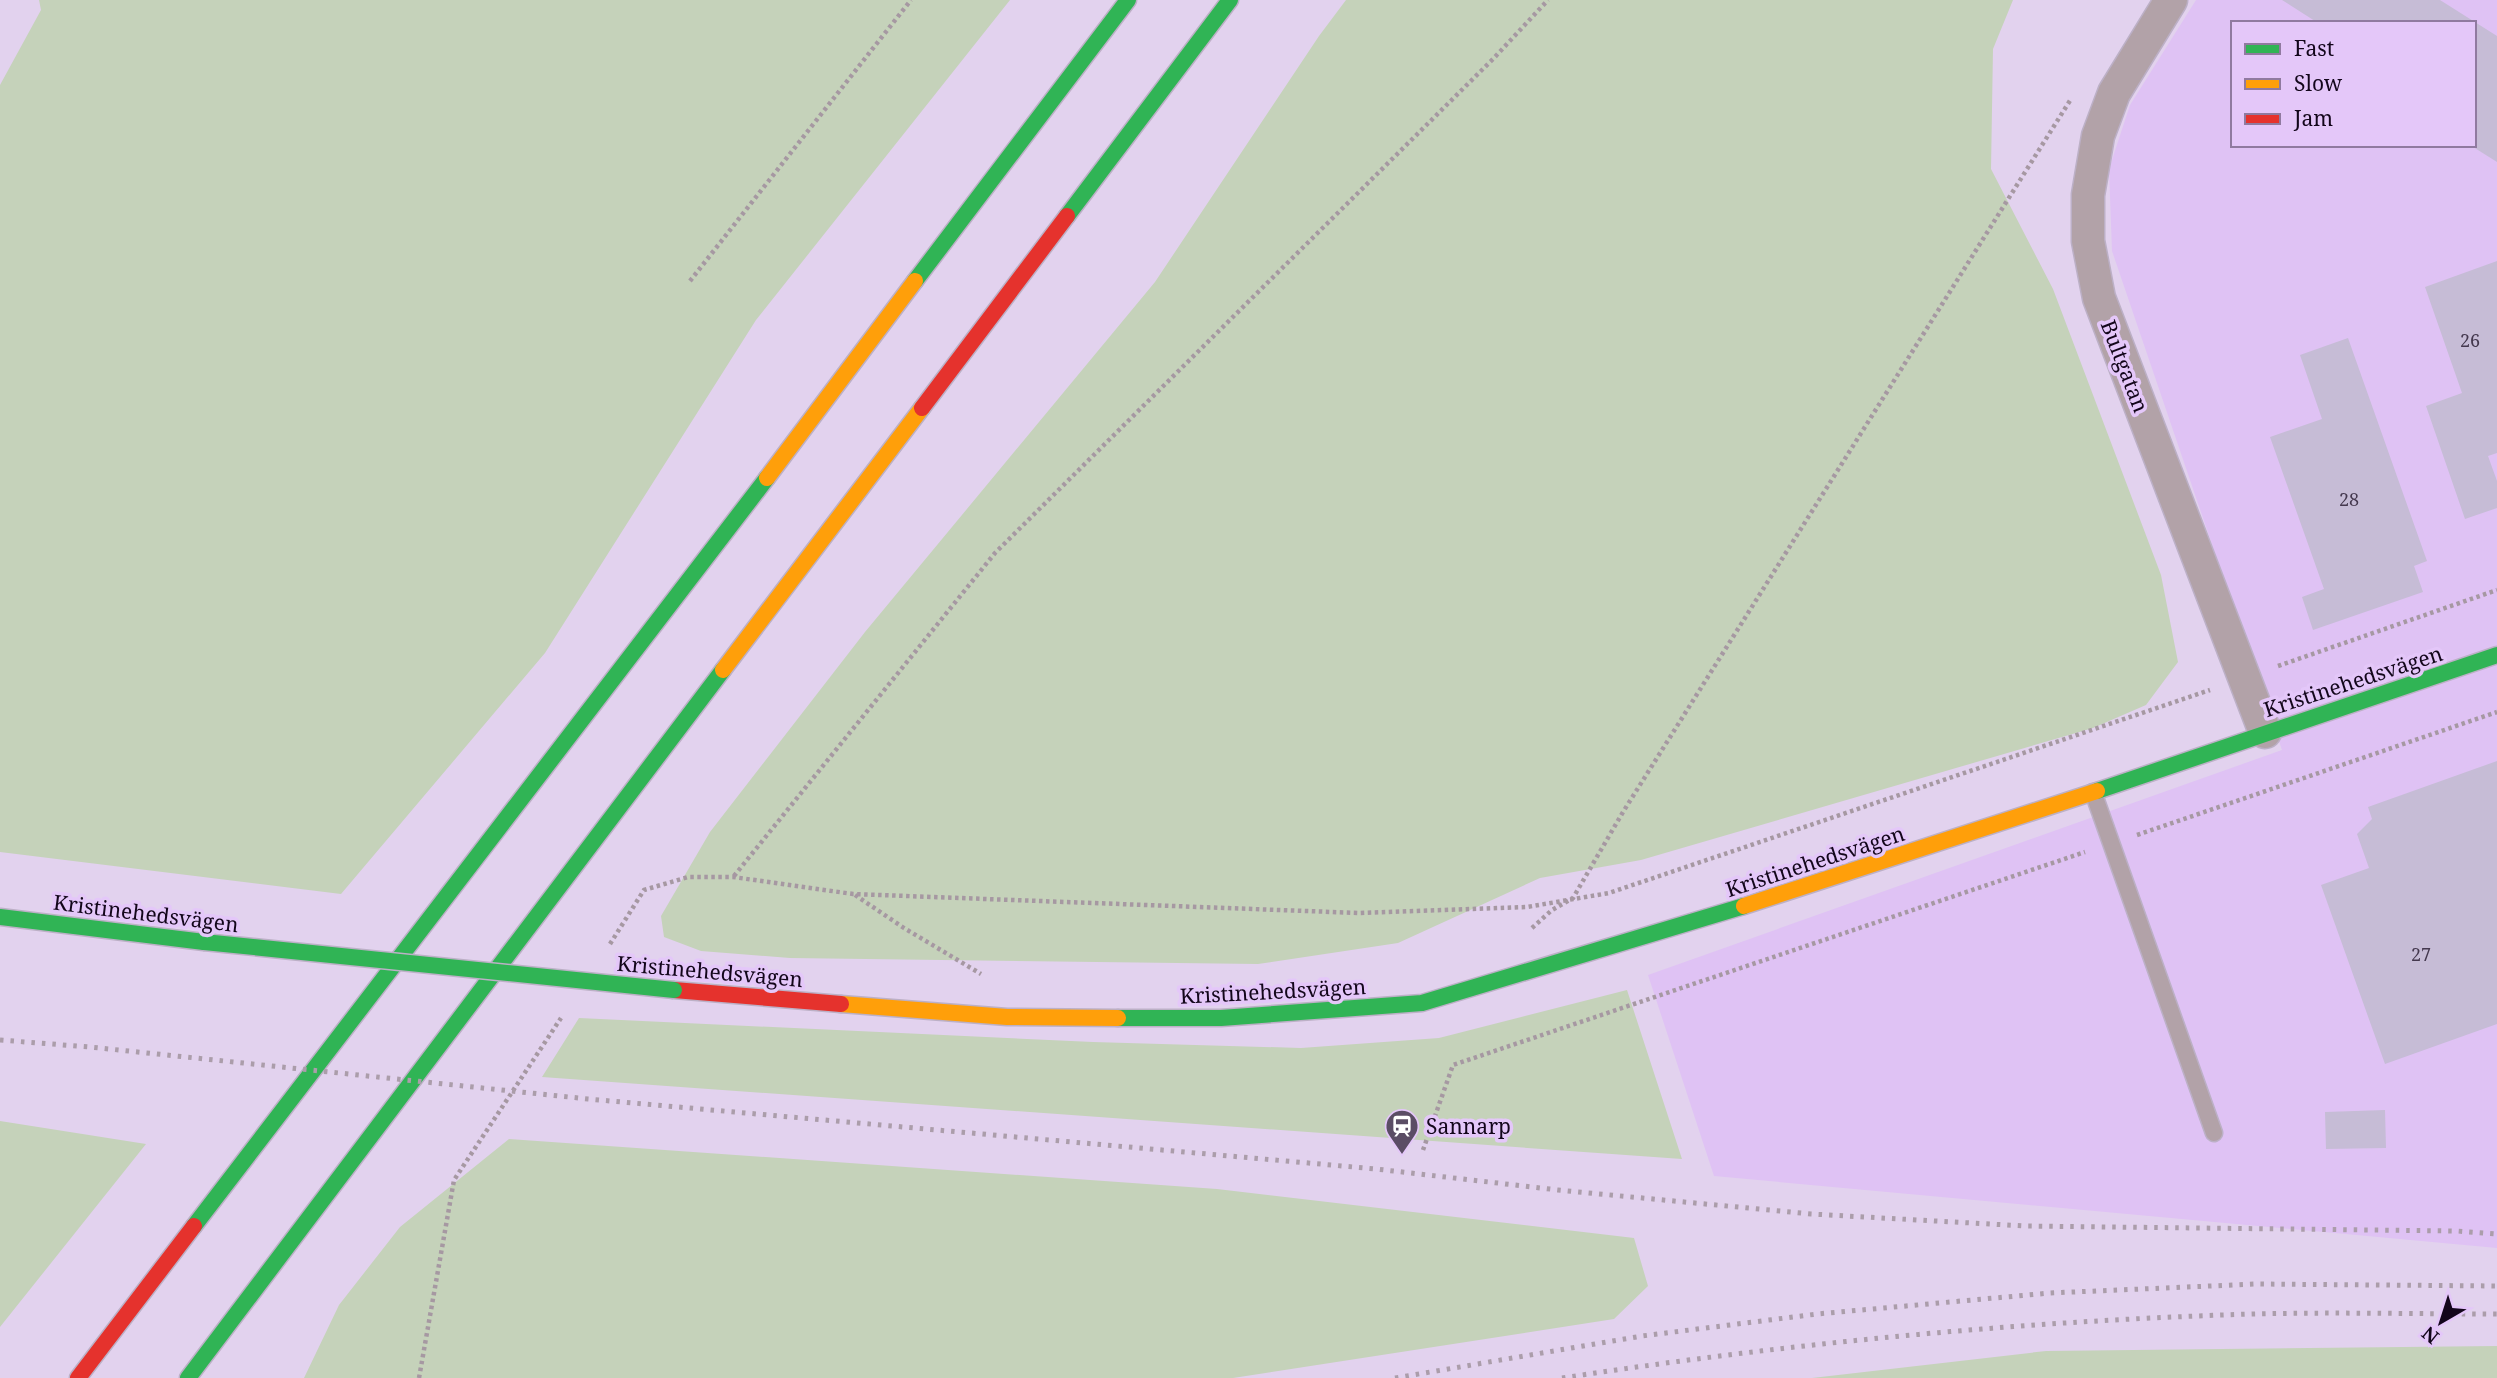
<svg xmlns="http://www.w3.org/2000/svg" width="2497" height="1378" viewBox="0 0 2497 1378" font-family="'Noto Serif',serif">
<rect width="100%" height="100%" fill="#e2d2ee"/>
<path fill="#dfc2f4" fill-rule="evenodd" d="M2196 0H2497V1248L1714 1176 1648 975 2282 750 2112 251 2109 169 2130 105ZM2233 23H2474V145H2233Z"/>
<path fill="#c5d2ba" d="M39 0H1010L756 320 545 653 341 894 0 852V85L41 10Z
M1346 0H2013L1993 49 1991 169 2053 289 2161 575 2178 662 2146 705 2093 728 1641 860 1540 878 1398 943 1258 964 790 958 701 951 664 937 661 916 710 832 865 632 1155 282 1319 36Z
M1627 990 1682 1159 542 1077 579 1018 1093 1042 1301 1048 1439 1038Z
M0 1121 146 1144 0 1327Z
M509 1139 1217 1189 1634 1238 1648 1286 1614 1319 1233 1378H304L339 1305 400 1227Z
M2497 1346V1378H1812L2046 1351Z"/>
<path fill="#c6bcd6" d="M2282 0H2440L2497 36V162L2470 145H2474V23H2318Z
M2497 261V453L2488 456 2497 481V508L2465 519 2426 406 2462 393 2425 287Z
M2348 338 2427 561 2414 566 2423 592 2313 630 2302 597 2324 589 2270 437 2322 419 2300 355Z
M2497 761V1024L2385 1064 2321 885 2369 868 2357 834 2372 819 2368 807Z
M2385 1110 2386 1148 2326 1149 2325 1112Z"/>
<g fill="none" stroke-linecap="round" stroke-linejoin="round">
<defs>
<path id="lane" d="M2093 792 2214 1133"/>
<path id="street" d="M2171 0 2114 93 2098 136 2088 195V241L2099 298 2265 732"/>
<path id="fast" d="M1067 216 1230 0
M915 281 1128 0
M2097 791 2497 655
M0 917 204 942
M1118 1018H1221L1422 1003 1744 906
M194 1226 767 478
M188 1378 723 670"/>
<path id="slow" d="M767 478 915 281
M723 670 922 408
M1744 906 2097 791
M841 1004 1007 1017 1118 1018"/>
<path id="jam" d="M922 408 1067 216
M674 990 841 1004
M78 1378 194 1226"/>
</defs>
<use href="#lane" stroke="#bcb0c6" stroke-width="19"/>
<use href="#street" stroke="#bcb0c6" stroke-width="35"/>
<use href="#fast" stroke="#bcb0c6" stroke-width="19"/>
<use href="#slow" stroke="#bcb0c6" stroke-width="19"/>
<use href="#jam" stroke="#bcb0c6" stroke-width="19"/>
<path stroke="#a698a2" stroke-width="4.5" stroke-dasharray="3.5 3.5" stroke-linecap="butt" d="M690 281 911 0
M2278 666 2497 590
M2137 835 2497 712
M734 876 995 553 1494 58 1548 0
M855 895 904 928 981 974
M1532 928 1552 910 1573 898 1623 812 2071 99
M610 944 644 890 688 877H733L853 894 1359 913 1527 907 1609 893 2210 690
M1423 1150 1453 1065 2085 852
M419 1378 454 1180 561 1018"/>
<use href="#lane" stroke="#b2a2a8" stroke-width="16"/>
<use href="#street" stroke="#b2a2a8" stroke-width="32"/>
<use href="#fast" stroke="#30b455" stroke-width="16"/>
<use href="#slow" stroke="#ff9f0a" stroke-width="16"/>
<use href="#jam" stroke="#e5322d" stroke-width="16"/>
<path stroke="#ab9daa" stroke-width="5" stroke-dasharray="3.5 7" stroke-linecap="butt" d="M0 1040 90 1047 588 1099 1376 1169 1558 1190 1811 1214 2025 1226 2457 1231 2497 1234
M1395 1378 1642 1336 1817 1314 2050 1293 2256 1284 2497 1286
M1562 1378C1791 1343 2022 1321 2253 1314 2334 1312 2416 1314 2497 1314"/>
<defs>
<path id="fast-bridge" d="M204 942 674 990"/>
</defs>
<use href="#fast-bridge" stroke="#bcb0c6" stroke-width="19" stroke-linecap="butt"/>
<use href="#fast-bridge" stroke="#30b455" stroke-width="16"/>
</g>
<defs>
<symbol id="station-pin" viewBox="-11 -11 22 30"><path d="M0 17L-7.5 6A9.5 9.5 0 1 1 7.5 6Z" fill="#5b4d65" stroke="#e4c7f9"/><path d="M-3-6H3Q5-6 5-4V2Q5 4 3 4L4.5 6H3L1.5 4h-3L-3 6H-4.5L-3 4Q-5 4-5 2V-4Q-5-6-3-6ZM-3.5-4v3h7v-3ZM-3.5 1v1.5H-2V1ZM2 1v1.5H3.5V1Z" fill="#fff"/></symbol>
</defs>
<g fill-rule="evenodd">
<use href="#station-pin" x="1383" y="1107" width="38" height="52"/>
</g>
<g text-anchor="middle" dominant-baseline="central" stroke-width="7" stroke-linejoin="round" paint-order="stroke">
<g font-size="18" fill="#44384e">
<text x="2470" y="340">26</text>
<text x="2349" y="499">28</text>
<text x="2421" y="954">27</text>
</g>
<g font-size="21" fill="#13061b" stroke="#e4c7f9">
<text transform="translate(2125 366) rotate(69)">Bultgatan</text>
<text transform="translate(2353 681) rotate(-18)">Kristinehedsvägen</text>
<text transform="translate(1815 861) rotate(-18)">Kristinehedsvägen</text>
<text transform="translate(146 913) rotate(7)">Kristinehedsvägen</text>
<text transform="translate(710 971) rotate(5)">Kristinehedsvägen</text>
<text transform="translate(1273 991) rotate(-3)">Kristinehedsvägen</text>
</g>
<g font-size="21" fill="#13061b" stroke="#e4c7f9" text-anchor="start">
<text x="1426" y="1126">Sannarp</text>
</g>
</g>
<rect x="2231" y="21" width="245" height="126" fill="#e4c7f9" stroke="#907aa0" stroke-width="2"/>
<rect x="2245" y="44" width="35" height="10" fill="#30b455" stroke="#907aa0" stroke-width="2"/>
<text x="2294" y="56" font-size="21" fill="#13061b">Fast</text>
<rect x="2245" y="79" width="35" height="10" fill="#ff9f0a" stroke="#907aa0" stroke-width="2"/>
<text x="2294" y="91" font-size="21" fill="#13061b">Slow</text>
<rect x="2245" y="114" width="35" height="10" fill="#e5322d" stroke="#907aa0" stroke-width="2"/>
<text x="2294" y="126" font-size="21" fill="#13061b">Jam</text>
<g transform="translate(2441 1322) rotate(219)" stroke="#e4c7f9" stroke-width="5" paint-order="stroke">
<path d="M0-5L12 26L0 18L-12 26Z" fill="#13061b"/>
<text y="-10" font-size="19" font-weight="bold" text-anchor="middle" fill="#13061b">N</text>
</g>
</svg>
